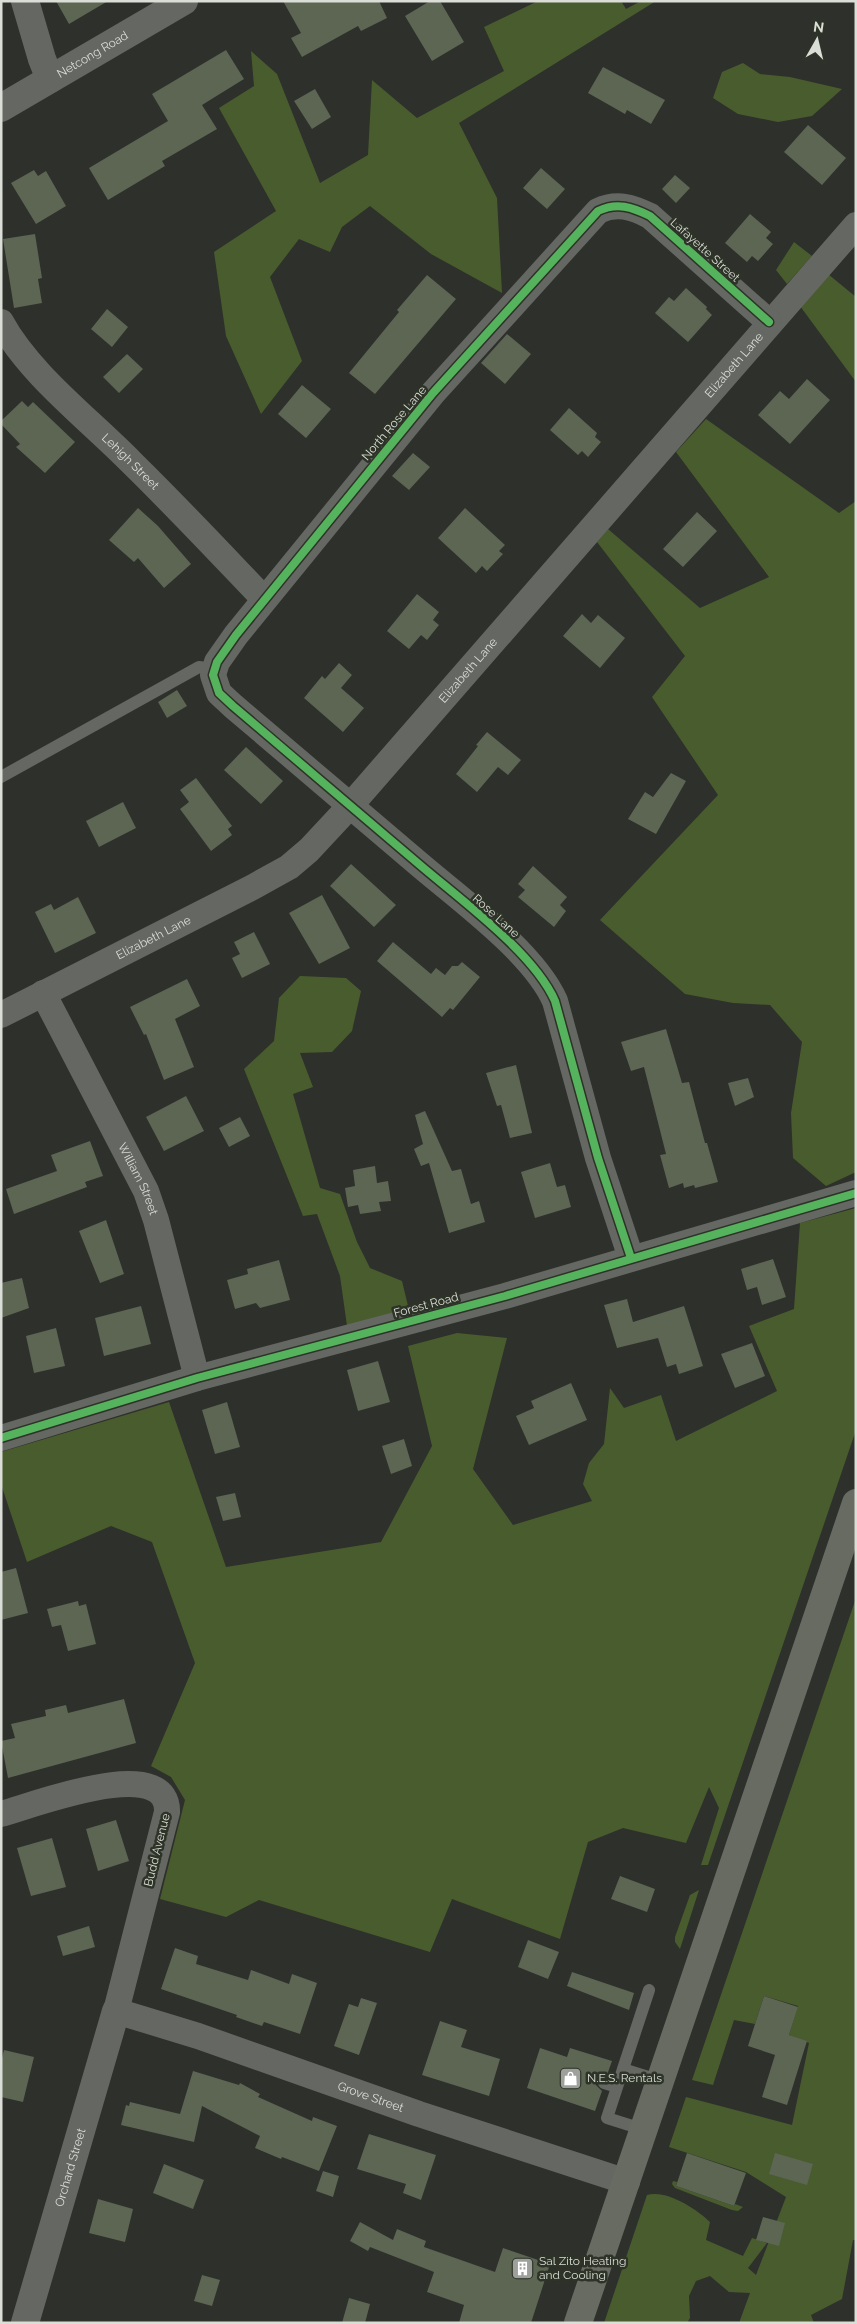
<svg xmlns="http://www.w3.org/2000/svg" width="857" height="2324" viewBox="0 0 857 2324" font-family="Raleway,sans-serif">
<rect width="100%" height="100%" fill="#2e302b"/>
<path fill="#495c2e" d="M538 1H621L626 9 641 1H656L459 123 497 198 502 293 431 254 370 206 342 227 330 252 299 239 270 277 302 361 261 414 226 336 214 252 276 211 219 108 254 86 251 51 277 74 320 183 368 155 372 80 417 118 504 71 484 27Z
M743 63 760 74 790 77 842 89 812 116 778 122 738 114 713 98 722 72Z
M794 242 812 256 787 284 776 270Z
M828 274 856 297V382L800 306Z
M706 419 839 513 856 501V1172L826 1186 793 1158 791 1113 802 1042 770 1005 733 1003 685 994 600 920 718 795 652 697 685 656 597 542 608 529 700 608 769 577 676 452Z
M300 976 346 978 361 991 352 1031 332 1052 300 1053 313 1087 293 1094 320 1188 340 1194 357 1242 370 1268 402 1281 409 1310 347 1326 340 1276 317 1214 303 1216 244 1069 274 1041 279 998Z
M856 1208V1430L708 1865H701L719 1808 709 1787 686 1843 623 1828 588 1842 560 1939 452 1899 430 1952 259 1900 226 1917 160 1899 185 1800 171 1777 151 1766 195 1663 152 1542 111 1526 27 1562 1 1484V1452L169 1402 226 1567 381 1542 432 1446 408 1346 457 1333 507 1338 473 1469 513 1525 592 1501 583 1484 589 1463 604 1444 610 1388 624 1408 661 1395 676 1441 777 1391 749 1326 794 1309 800 1223Z
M856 1598V2240H853L842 2299 811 2315 814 2323H739L750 2293 729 2292 710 2276 696 2281 689 2296 690 2318 687 2323H604L647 2195C666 2189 697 2209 710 2222L706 2240 743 2256 752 2238 767 2243 748 2268 756 2275 786 2197 746 2172 669 2147 686 2097 792 2125 809 2043 789 2035 798 2006 764 1996 755 2024 734 2020 713 2085 692 2080Z
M699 1890 680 1949 675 1942V1937L690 1895Z
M673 2181 677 2182 676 2186 734 2206 735 2204 743 2207 738 2211 732 2210 675 2188 672 2184Z"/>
<path fill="#5d6553" d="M56 1H108L69 24Z
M283 1H379L387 18 361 31 358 26 302 57 291 38 301 33Z
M430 1H440L464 42 432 61 405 16Z
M226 50 244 79 202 105 217 129 162 161 165 166 108 200 89 168 168 121 152 94Z
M603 67 665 100 651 124 627 110 625 114 588 93Z
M315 89 331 117 312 129 294 101Z
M808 125 846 158 822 185 784 152Z
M541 168 565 189 547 209 523 188Z
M34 170 38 176 46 171 66 206 36 224 11 183Z
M675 175 690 188 676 203 662 189Z
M750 214 771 232 766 238 773 244 758 261 752 256 747 262 725 243Z
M35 234 42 278 38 279 42 303 14 308 3 239Z
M427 275 456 299 375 394 349 373 399 312 397 310Z
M686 288 707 307 706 309 712 315 688 342 655 313 669 297 674 301Z
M107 309 128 327 112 347 91 329Z
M507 334 531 354 505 384 481 363Z
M127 354 143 369 119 393 103 377Z
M807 379 830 400 790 444 758 415 780 391 789 399Z
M302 385 331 409 306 438 278 414Z
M22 401 28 407 33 402 75 442 45 473 16 447 20 444 1 424V421Z
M569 408 597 433 595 437 601 442 588 457 582 451 578 455 550 430Z
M413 453 430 467 409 490 392 476Z
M138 508 158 526 191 564 164 588 138 558 134 562 109 540Z
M465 508 505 545 499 551 503 554 487 571 482 566 476 573 438 538Z
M697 512 717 531 683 567 663 549Z
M417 594 439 612 433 620 439 625 427 640 421 635 409 649 387 631Z
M582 614 591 623 598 615 625 638 600 668 563 636Z
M339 663 352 675 341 688 364 708 343 732 304 698 322 676 325 679Z
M177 690 187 706 167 718 158 702Z
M487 732 521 760 508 775 498 767 477 792 456 774 478 746 476 745Z
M246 747 283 781 261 804 224 770Z
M671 773 686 781 656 834 628 819 645 792 653 797Z
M196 778 232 826 228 829 232 835 211 851 180 809 189 802 180 790Z
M123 802 136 828 99 847 86 821Z
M351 864 396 905 374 927 330 886Z
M533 866 567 897 560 905 566 911 554 927 518 897 525 890 518 884Z
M322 895 350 948 319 964 289 913Z
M78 897 96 933 55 953 35 912 51 904 54 910Z
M254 932 270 964 242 978 232 958 240 954 234 942Z
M393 942 431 974 436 968 445 975 452 966H458L462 962 480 977 453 1010 450 1008 442 1017 377 961Z
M187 979 200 1006 175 1019 194 1067 164 1080 146 1034 144 1035 130 1007Z
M666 1029 682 1083 689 1082 705 1143H707L718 1182 695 1188 694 1185 684 1188 683 1183 669 1188 660 1155 666 1154 644 1067 631 1071 621 1042Z
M516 1065 532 1133 510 1138 501 1105 497 1106 486 1073Z
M748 1078 754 1097 735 1106 728 1083Z
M186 1096 204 1131 164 1151 146 1117Z
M425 1111 452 1171 461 1169 471 1204 479 1201 485 1222 449 1233 429 1163 421 1166 414 1149 423 1144 415 1115Z
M240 1117 250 1136 229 1147 219 1128Z
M90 1141 103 1176 85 1182 87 1187 14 1214 6 1189 57 1171 51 1155Z
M550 1163 557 1187 565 1185 571 1207 535 1218 521 1172Z
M375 1166 377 1183 388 1181 391 1201 379 1202 381 1211 360 1214 358 1205 348 1207 345 1188 355 1186 353 1170Z
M106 1220 124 1274 100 1283 79 1231Z
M773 1259 786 1297 762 1305 757 1287 747 1290 741 1269Z
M279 1260 290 1300 260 1308 256 1303 235 1309 227 1280 248 1274 247 1269Z
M22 1278 29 1308 1 1318V1283Z
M627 1299 633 1322 684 1306 703 1366 679 1374 676 1364 667 1367 658 1338 617 1348 604 1305Z
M141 1306 151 1344 104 1356 95 1318Z
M56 1328 65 1366 34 1373 26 1336Z
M752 1343 765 1376 735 1388 721 1354Z
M378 1361 390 1402 358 1411 347 1370Z
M571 1383 587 1420 529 1445 516 1416 534 1408 531 1401Z
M227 1402 240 1447 215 1454 202 1410Z
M404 1439 412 1466 391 1474 382 1446Z
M235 1493 241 1517 223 1521 216 1497Z
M16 1568 28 1613 1 1620V1572Z
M78 1601 79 1606 86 1604 96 1644 68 1651 61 1625 52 1627 47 1609Z
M124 1699 136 1743 8 1778 1 1741 15 1738 11 1724 46 1716 45 1710 66 1705 68 1713Z
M116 1820 129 1861 98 1871 86 1829Z
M52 1838 66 1887 31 1896 17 1848Z
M620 1876 655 1889 647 1912 611 1899Z
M89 1926 95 1947 63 1956 57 1936Z
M528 1940 559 1952 548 1979 518 1967Z
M175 1948 198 1956 196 1964 248 1980 251 1970 289 1984 292 1974 317 1983 300 2034 264 2022 262 2026 236 2017 237 2015 161 1989Z
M572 1972 634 1993 629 2010 567 1986Z
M764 1996 798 2007 789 2035 807 2041 787 2105 762 2097 775 2055 748 2046Z
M361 1998 377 2003 359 2055 334 2046 349 2004 358 2007Z
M440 2021 467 2030 461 2047 500 2059 489 2096 422 2075Z
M540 2048 567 2057 570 2048 612 2061 607 2075H602L596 2080V2085L602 2091 595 2111 527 2088Z
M4 2050 34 2057 23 2102 1 2097V2062Z
M193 2071 239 2085 240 2083 260 2094 258 2097 312 2121 313 2117 337 2126 319 2171 282 2157 281 2159 255 2148 260 2136 202 2106 194 2142 121 2125 126 2105 129 2106 130 2102 180 2114Z
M369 2134 436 2155 421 2200 403 2193 406 2184 357 2169Z
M687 2153 746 2173 734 2206 676 2186Z
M775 2153 813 2164 807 2185 769 2174Z
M164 2164 204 2180 193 2209 153 2193Z
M323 2171 339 2176 333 2197 316 2191Z
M98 2199 133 2209 125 2242 89 2233Z
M763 2217 785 2223 779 2246 756 2240Z
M360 2222 393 2240 397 2229 426 2241 424 2247 495 2272 503 2248 550 2264 531 2323H459L464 2305 427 2292 434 2272 370 2247 368 2251 350 2241Z
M202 2275 220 2280 212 2306 194 2301Z
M349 2298 370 2304 365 2323H342Z"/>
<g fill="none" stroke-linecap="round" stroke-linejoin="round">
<path stroke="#656763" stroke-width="12" d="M1 777 199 667 214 669
M623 2069 649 1990
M604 2083 617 2087
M645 2130 607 2118 623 2069 661 2081"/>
<g stroke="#656763" stroke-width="26">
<path id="s1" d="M1 322C29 374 90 420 132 463 177 507 220 553 264 599"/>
<path id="s2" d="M43 993 146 1191 156 1220 197 1378"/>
<path id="s3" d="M1 1015 253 887 289 867 309 850 350 806 856 225"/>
<path d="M631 1258 598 1158 555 1001C534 953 461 900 420 865 358 812 295 759 233 706L219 693 213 675 217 662 236 635 433 393 598 211C617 202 632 207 650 216L769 322"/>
<path d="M1 1438 197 1378 505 1296 856 1193"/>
<path id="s4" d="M1 1814C31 1806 169 1752 167 1812L116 2011 198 2036 419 2114 627 2182"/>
</g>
<g stroke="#656763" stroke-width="28">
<path d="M25 1 42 59 50 79"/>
<path id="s5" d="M1 108 184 1"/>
<path id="s6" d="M25 2323 116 2011"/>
</g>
<path stroke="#676b62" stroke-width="28" d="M578 2323 856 1503"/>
<defs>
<path id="cycleway" d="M631 1258 598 1158 555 1001C534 953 461 900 420 865 358 812 295 759 233 706L219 693 213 675 217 662 236 635 433 393 598 211C617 202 632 207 650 216L769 322
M1 1438 197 1378 505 1296 856 1193"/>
</defs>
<use href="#cycleway" stroke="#2e3328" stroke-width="11"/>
<use href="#cycleway" stroke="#56b35d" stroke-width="8"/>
</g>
<defs>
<symbol id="shop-square" viewBox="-11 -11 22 22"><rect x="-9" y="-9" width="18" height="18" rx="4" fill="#9ea19b" stroke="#2e3328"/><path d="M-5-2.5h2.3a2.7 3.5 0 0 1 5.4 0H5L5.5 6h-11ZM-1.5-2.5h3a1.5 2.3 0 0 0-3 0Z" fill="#fff"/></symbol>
<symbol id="building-square" viewBox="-11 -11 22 22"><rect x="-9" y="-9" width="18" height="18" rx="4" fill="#9ea19b" stroke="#2e3328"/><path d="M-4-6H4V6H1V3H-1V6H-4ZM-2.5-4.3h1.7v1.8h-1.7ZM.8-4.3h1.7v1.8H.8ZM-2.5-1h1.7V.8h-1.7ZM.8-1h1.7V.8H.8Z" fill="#fff"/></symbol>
</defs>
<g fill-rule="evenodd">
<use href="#shop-square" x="558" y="2066" width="25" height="25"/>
<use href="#building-square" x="510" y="2256" width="25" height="25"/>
</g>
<g text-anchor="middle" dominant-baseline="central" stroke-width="5" stroke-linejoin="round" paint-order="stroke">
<g font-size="12" fill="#daded7" stroke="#2e3328">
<text stroke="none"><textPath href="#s5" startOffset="106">Netcong Road</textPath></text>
<text transform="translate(705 250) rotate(42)">Lafayette Street</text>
<text stroke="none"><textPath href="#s3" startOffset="995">Elizabeth Lane</textPath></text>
<text transform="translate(394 423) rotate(-50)">North Rose Lane</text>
<text stroke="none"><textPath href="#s1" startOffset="191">Lehigh Street</textPath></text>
<text stroke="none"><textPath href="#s3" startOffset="590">Elizabeth Lane</textPath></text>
<text transform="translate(496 916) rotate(42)">Rose Lane</text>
<text stroke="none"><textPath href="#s3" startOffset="171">Elizabeth Lane</textPath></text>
<text stroke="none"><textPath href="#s2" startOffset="209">William Street</textPath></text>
<text transform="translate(426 1305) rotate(-15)">Forest Road</text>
<text transform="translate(157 1850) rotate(-76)">Budd Avenue</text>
<text stroke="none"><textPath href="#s4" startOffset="660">Grove Street</textPath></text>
<text stroke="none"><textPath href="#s6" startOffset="162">Orchard Street</textPath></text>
</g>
<g font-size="12" fill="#daded7" stroke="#2e3328" text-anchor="start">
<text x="587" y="2078">N.E.S. Rentals</text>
<text x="539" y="2261">Sal Zito Heating<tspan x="539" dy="14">and Cooling</tspan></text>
</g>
</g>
<rect width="857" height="2324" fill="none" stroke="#daded7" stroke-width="5"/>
<g transform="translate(817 40) rotate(8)" stroke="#2e3328" stroke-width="4" paint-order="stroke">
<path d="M0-4L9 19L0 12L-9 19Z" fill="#daded7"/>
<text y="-8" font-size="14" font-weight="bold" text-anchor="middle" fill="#daded7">N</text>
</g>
</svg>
